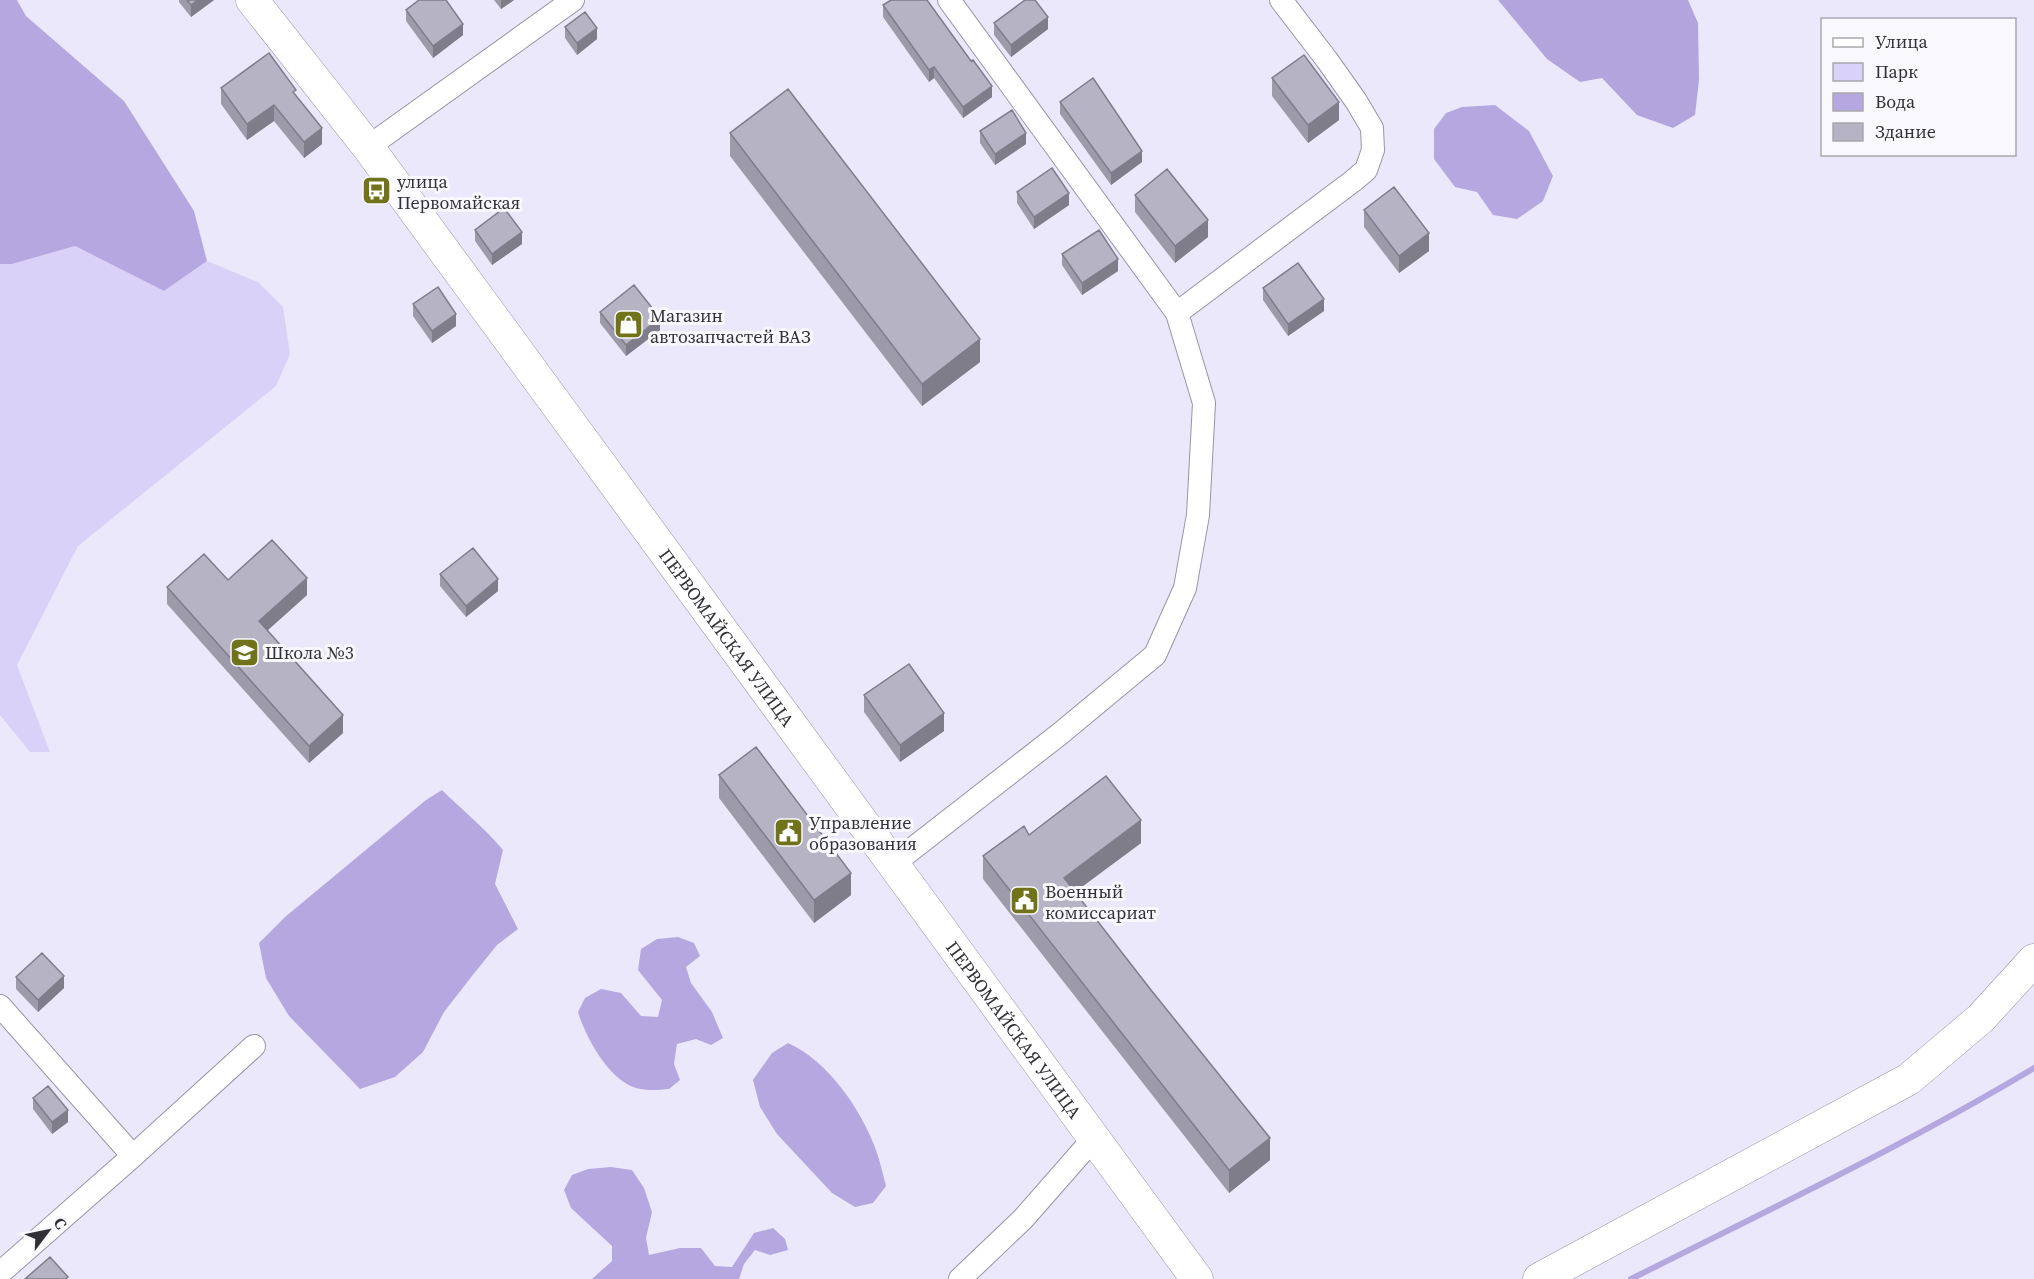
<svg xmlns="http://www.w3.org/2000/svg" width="2034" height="1279" viewBox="0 0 2034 1279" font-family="'Source Serif 4',serif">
<rect width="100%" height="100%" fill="#ece8fc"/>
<path fill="#d9d1f8" d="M75 246 164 291 207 261 258 282 283 307 290 354 276 386 78 546 17 665 50 752H30L0 715V264H12Z"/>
<path fill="#b2a5dd" d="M1498 0H1688L1698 23 1699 80 1695 115 1673 128 1637 115 1602 78 1580 82 1547 59Z"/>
<path fill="#b5a8e0" d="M0 0H17L26 16 124 101 194 211 207 261 164 291 75 246 12 264H0Z
M1495 105 1529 131 1553 176 1543 201 1517 219 1493 215 1477 192 1455 187 1434 159V129L1446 113 1462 107Z
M442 790C462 810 484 827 503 850L495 884 518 929 497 945 472 976 444 1012 423 1052 395 1077 360 1089 289 1016 266 978 259 943 285 917 426 800Z
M678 937 694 943 700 956 686 967 691 983 712 1012 723 1038 711 1045 696 1039 677 1044 674 1064 680 1080 669 1089C659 1090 647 1091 636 1088 609 1080 586 1038 578 1012L585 998 601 989 621 993 641 1016 658 1017 662 1000 638 970 641 949 657 939Z
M788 1043C828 1061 861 1109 876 1150 880 1162 883 1174 886 1186L873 1203 855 1207 832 1193 777 1134 760 1107 753 1080 772 1053Z
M611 1167 632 1170 644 1188 652 1212 646 1238 649 1255 680 1248H701L715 1266 732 1267 754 1233 773 1228 785 1239 788 1250 770 1255 755 1250 744 1264 739 1279H592L612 1261V1246L571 1208 564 1190 572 1175 588 1169Z"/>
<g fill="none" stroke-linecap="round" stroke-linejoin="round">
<path stroke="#b5a8e0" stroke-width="6" d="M1631 1279C1766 1211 1904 1146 2034 1068"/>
<defs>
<path id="street" d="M368 147 573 0
M1177 313 1353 181 1366 170 1373 150 1372 128 1356 101 1327 60 1281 0
M893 864 1061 733 1155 655 1185 588 1198 515 1204 403 1177 313 949 0
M0 1006 133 1156
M0 1273 133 1156 254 1046
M960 1279 1023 1219 1094 1138"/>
<g id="secondary">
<path id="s1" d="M252 0 368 147 1197 1279"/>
<path d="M1539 1279 1909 1079 1981 1018 2034 960"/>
</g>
</defs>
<use href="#street" stroke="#9894a6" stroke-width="24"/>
<use href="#secondary" stroke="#9894a6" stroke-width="33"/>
<use href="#street" stroke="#fff" stroke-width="22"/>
<use href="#secondary" stroke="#fff" stroke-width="32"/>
</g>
<path fill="#9d9aa9" d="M179 0H214L191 17 179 2Z
M494 0H514L501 9Z
M883 5 992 97 963 118 934 78 929 82 883 17Z
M406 10 463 35 433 58 406 21Z
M994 23 1048 29 1011 57 994 35Z
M565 27 597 39 577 55 565 38Z
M1272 78 1339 120 1308 143 1272 96Z
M221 88 296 95 322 144 304 158 274 121 247 140 221 104Z
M1060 102 1142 162 1111 185 1060 114Z
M980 131 1026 144 995 165 980 143Z
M730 133 980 362 922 406 730 156Z
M1017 192 1069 205 1034 229 1017 203Z
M1135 195 1208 237 1175 263 1135 212Z
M1364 210 1429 251 1399 273 1364 227Z
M475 230 522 244 492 265 475 241Z
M1062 254 1118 271 1082 295 1062 265Z
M1263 288 1324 311 1288 336 1263 300Z
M413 304 456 326 432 343 413 316Z
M600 312 660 330 626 356 600 323Z
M440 574 498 591 466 617 440 586Z
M228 580 307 595 268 630 343 733 309 763 167 604V587Z
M864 695 944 731 900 762 864 712Z
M719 775 851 895 814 923 719 798Z
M1029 835 1141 843 1075 892 1270 1160 1229 1193 983 879V856Z
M16 977 64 988 38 1012 16 989Z
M33 1098 68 1122 52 1134 33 1109Z"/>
<path fill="#7f7d8a" d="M198 0H214L191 17V5Z
M501 0H514L501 9Z
M1048 17V29L1011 57V45Z
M463 24V35L433 58V46Z
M597 28V39L577 55V43Z
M934 67V78L929 82V70Z
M992 86V97L963 118V107Z
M1339 102V120L1308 143V125Z
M274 105V121L247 140V124Z
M322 128V144L304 158V142Z
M1026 133V144L995 165V154Z
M1142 151V162L1111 185V173Z
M1069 193V205L1034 229V217Z
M1208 220V237L1175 263V246Z
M522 232V244L492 265V254Z
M1429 233V251L1399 273V256Z
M1118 259V271L1082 295V283Z
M1324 299V311L1288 336V324Z
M456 314V326L432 343V331Z
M660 318V330L626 356V345Z
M980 339V362L922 406V384Z
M307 578V595L259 638V621Z
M498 579V591L466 617V606Z
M944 713V731L900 762V745Z
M343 715V733L309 763V746Z
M1141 820V843L1064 900V878Z
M851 873V895L814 923V900Z
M64 976V988L38 1012V1000Z
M68 1110V1122L52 1134V1122Z
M1270 1138V1160L1229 1193V1170Z"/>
<path fill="#b6b3c5" stroke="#7f7d8a" stroke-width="1.5" d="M187 0H198L191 5Z
M419 0H446L463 24 433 46 406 10Z
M891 0H927L971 61 973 60 992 86 963 107 934 67 929 70 883 5Z
M1025 0H1035L1048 17 1011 45 994 23Z
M585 12 597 28 577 43 565 27Z
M269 53 296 90 293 92 322 128 304 142 274 105 247 124 221 88Z
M1304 55 1339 102 1308 125 1272 78Z
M1093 78 1142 151 1111 173 1060 102Z
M788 89 980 339 922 384 730 133Z
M1012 110 1026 133 995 154 980 131Z
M1052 168 1069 193 1034 217 1017 192Z
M1167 169 1208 220 1175 246 1135 195Z
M1394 187 1429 233 1399 256 1364 210Z
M504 208 522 232 492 254 475 230Z
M1099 230 1118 259 1082 283 1062 254Z
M1298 263 1324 299 1288 324 1263 288Z
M634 285 660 318 626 345 600 312Z
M438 287 456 314 432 331 413 304Z
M272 540 307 578 259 621 343 715 309 746 167 587 204 554 228 580Z
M473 548 498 579 466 606 440 574Z
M909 664 944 713 900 745 864 695Z
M756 747 851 873 814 900 719 775Z
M1106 776 1141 820 1064 878 1151 990 1270 1138 1229 1170 983 856 1024 826 1029 835Z
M42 953 64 976 38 1000 16 977Z
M48 1086 68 1110 52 1122 33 1098Z
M50 1257 68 1277 66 1279H25Z"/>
<defs>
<symbol id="bus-square" viewBox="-11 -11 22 22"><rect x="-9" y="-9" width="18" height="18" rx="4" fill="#707319" stroke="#f9f8fc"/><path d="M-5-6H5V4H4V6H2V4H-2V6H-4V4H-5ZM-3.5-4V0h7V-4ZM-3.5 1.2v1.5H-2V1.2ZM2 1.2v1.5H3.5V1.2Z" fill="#fff"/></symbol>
<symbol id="shop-square" viewBox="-11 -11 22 22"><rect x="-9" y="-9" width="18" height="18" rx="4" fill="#707319" stroke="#f9f8fc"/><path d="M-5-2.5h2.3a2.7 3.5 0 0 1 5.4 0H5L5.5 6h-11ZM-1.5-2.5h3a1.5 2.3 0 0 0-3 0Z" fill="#fff"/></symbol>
<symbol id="school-square" viewBox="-11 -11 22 22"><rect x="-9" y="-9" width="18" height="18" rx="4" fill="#707319" stroke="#f9f8fc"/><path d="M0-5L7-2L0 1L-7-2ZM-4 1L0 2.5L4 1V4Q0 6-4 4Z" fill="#fff"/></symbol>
<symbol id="civic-square" viewBox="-11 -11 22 22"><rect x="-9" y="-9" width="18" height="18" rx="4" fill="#707319" stroke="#f9f8fc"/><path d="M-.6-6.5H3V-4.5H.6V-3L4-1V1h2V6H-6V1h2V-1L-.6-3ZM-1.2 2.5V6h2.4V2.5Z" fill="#fff"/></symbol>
</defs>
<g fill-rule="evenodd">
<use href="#bus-square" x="360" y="174" width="33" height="33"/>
<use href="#shop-square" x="612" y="308" width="33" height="33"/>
<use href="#school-square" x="228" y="636" width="33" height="33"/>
<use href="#civic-square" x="772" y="816" width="33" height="33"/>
<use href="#civic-square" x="1008" y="884" width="33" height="33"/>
</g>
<g text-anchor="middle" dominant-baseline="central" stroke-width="6" stroke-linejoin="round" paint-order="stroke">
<g font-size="18" fill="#323037" stroke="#f9f8fc" text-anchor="start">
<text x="397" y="181">улица<tspan x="397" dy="21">Первомайская</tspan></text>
<text x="650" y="315">Магазин<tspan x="650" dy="21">автозапчастей ВАЗ</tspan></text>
<text x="265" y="652">Школа №3</text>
<text x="809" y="822">Управление<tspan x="809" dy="21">образования</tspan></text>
<text x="1045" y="891">Военный<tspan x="1045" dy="21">комиссариат</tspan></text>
</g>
<g font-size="18" fill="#323037" stroke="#f9f8fc">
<text stroke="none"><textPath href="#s1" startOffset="795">ПЕРВОМАЙСКАЯ УЛИЦА</textPath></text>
<text stroke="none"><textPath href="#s1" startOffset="1281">ПЕРВОМАЙСКАЯ УЛИЦА</textPath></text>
</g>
</g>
<rect x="1821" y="18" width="195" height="138" fill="#f9f8fc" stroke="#a9a8ad" stroke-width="1.5"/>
<rect x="1833" y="38" width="30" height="9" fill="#ffffff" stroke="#a9a8ad" stroke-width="1.5"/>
<text x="1875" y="48" font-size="18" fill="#323037">Улица</text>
<rect x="1833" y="63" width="30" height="18" fill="#d9d1f8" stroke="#a9a8ad" stroke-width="1.5"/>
<text x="1875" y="78" font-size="18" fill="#323037">Парк</text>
<rect x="1833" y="93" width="30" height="18" fill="#b5a8e0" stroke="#a9a8ad" stroke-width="1.5"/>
<text x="1875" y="108" font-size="18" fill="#323037">Вода</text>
<rect x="1833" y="123" width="30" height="18" fill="#b6b3c5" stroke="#a9a8ad" stroke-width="1.5"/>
<text x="1875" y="138" font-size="18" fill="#323037">Здание</text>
<g transform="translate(48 1231) rotate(58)" stroke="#f9f8fc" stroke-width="4.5" paint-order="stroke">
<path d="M0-4.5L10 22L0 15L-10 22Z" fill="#323037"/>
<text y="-9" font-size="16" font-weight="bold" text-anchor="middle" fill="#323037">С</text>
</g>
</svg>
